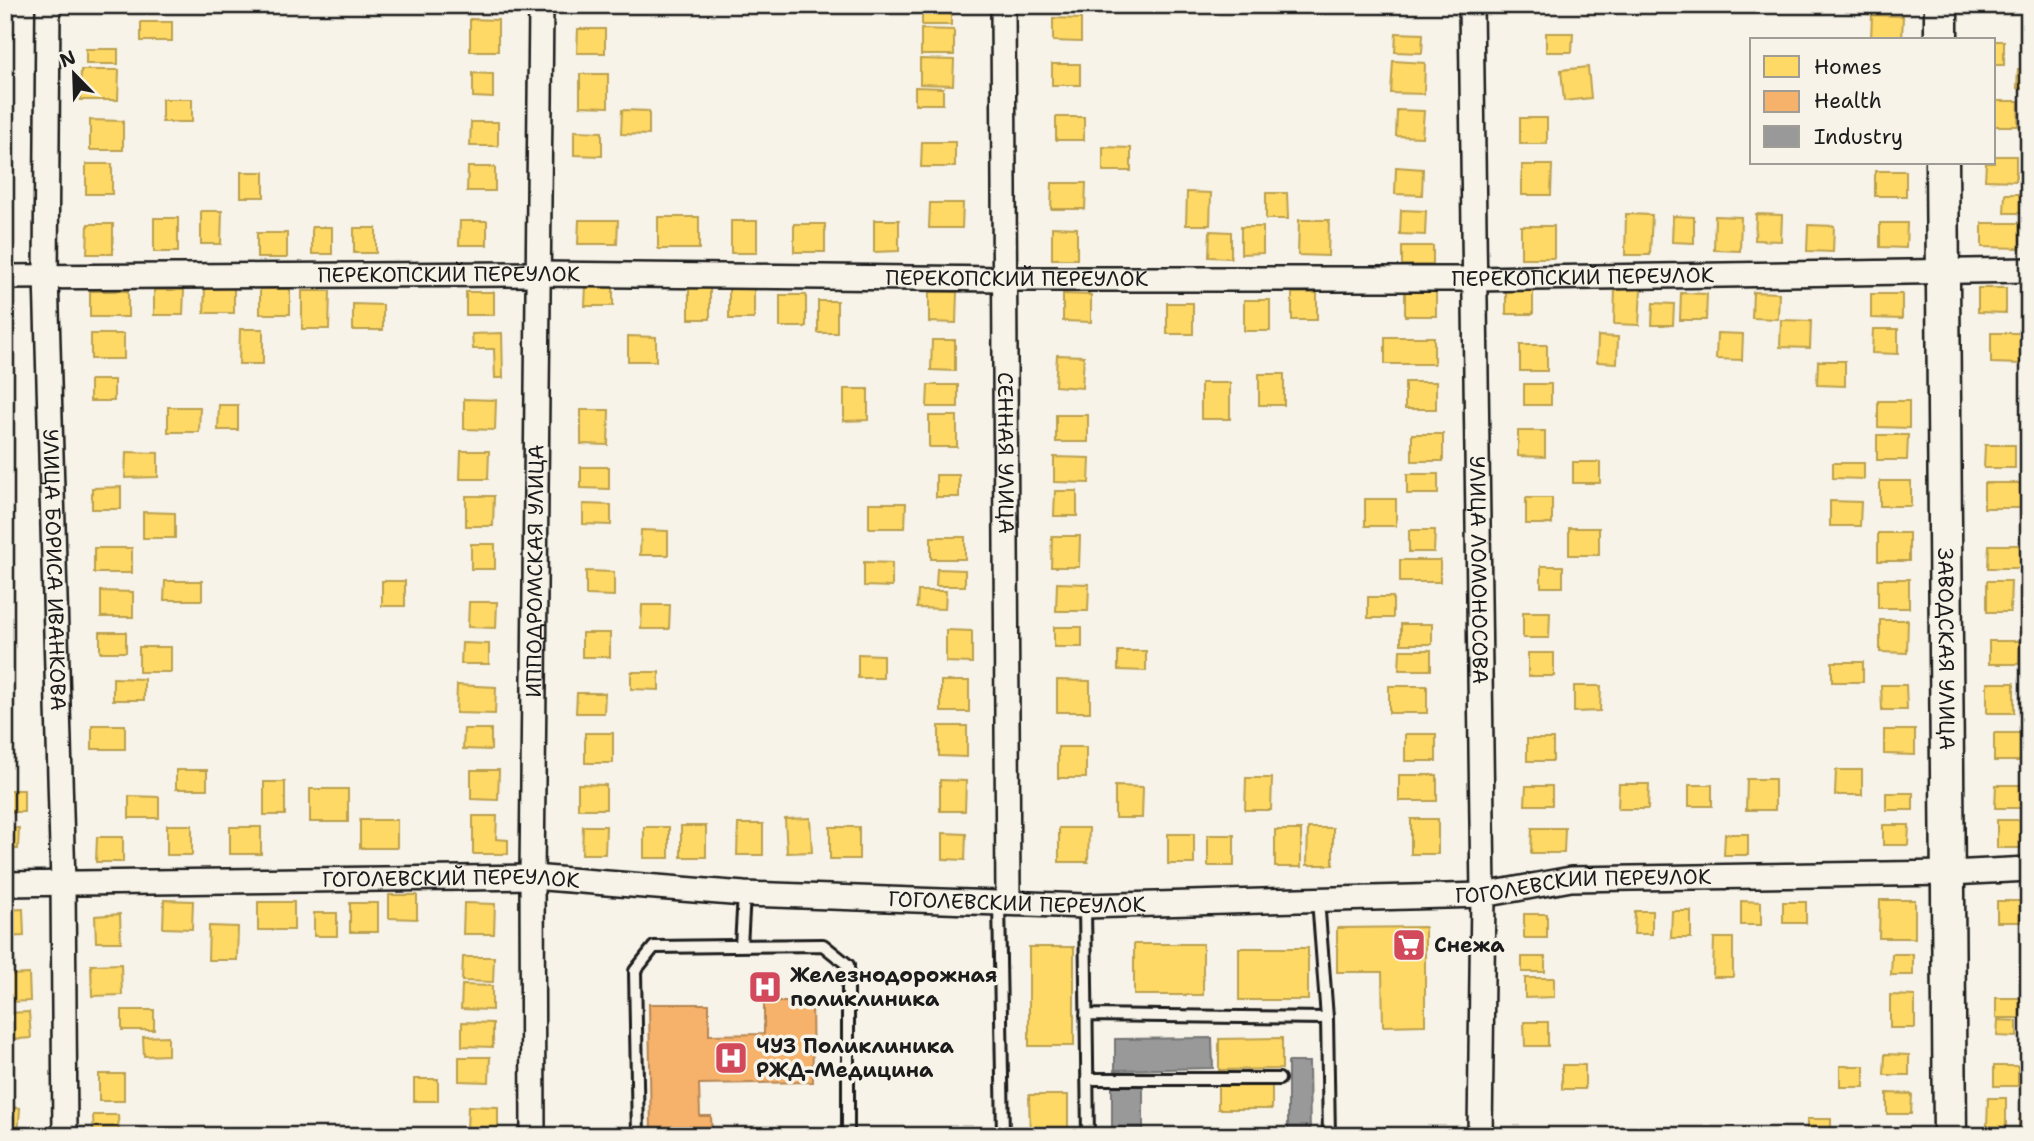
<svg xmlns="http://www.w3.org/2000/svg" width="2034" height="1141" viewBox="0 0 2034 1141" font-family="'Shantell Sans',sans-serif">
<rect width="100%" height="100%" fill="#f7f3e8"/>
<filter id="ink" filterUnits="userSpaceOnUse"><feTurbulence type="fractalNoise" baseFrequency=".0143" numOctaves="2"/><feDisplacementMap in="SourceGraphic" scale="14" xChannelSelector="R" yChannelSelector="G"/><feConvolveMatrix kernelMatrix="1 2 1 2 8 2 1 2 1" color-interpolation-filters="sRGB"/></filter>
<g filter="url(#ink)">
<path fill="#ffd966" stroke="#bba050" stroke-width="2" d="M87 5H113V9L87 8Z
M617 5H645V12H617Z
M922 5H951V25H922Z
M1872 15 1903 16 1902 40H1871Z
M1053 18 1081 19V42L1053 41Z
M470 19 498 20V51H470Z
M141 22H172V41H141Z
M578 29H605V53H577Z
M921 29 954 30V55H921Z
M1396 33 1423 34 1422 53 1395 52Z
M1546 33H1573L1572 52H1546Z
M1994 41H2004V65H1994Z
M86 49H118V64H86Z
M920 59 954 60 953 85 920 84Z
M1393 61 1425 63 1424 94 1391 93Z
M1052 64H1080V85H1052Z
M1588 67 1591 98 1564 101 1561 70Z
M2018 69H2029V89L2017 88Z
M81 70H119L118 100H80Z
M473 73 493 74V98L473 97Z
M580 74H608V107L580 106Z
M915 87 943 88V104H915Z
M162 99H192V122H162Z
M1994 101H2019L2018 126H1994Z
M622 110 649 111V135L621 134Z
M1397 110 1424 111 1422 137 1396 136Z
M1056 117H1084V140H1056Z
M1520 118H1547V144H1520Z
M90 120 123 121V150H90Z
M471 122H498V146H470Z
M574 131 602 132V156L574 155Z
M922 142H955V167H921Z
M1103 147 1131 148V171H1103Z
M1994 156H2016V181L1985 180 1986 163H1994Z
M86 164H112V194H86Z
M1522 165H1552L1551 195H1522Z
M468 167H495V191H467Z
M1396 167 1423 169 1422 195 1395 194Z
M1875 171H1906V196H1875Z
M241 172H264V197H241Z
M1052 183H1086L1085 209H1051Z
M1187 192 1211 193 1210 225H1186Z
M1266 193H1287L1288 219H1266Z
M2005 194H2029V213H2004Z
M930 203H963L962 228H929Z
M1401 210 1426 211 1425 235 1400 234Z
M201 211H222L221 244H201Z
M1626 214 1652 215 1650 255H1625Z
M1756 214 1782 215 1781 241 1755 240Z
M1673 216 1694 217V243L1672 242Z
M1715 216 1741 217 1740 251 1714 250Z
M658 217H699V249H658Z
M154 218H178V252H154Z
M579 220H618L617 244H578Z
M874 220H899V251L874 252Z
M1299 220H1329L1328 256 1298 255Z
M460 221H487V245H459Z
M731 221H757V253H731Z
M1880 223H1907L1906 248 1880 247Z
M1982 223H2020V248L1982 247Z
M88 224H113V254H87Z
M794 224H825V252H794Z
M1808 225 1834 226 1833 252 1807 251Z
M1521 226H1554V258H1521Z
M312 227H332V254H312Z
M1052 227 1077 228V259H1052Z
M1241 227H1263V253L1241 254Z
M354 228H376V253H354Z
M1210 231 1231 232V258L1209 257Z
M257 233H287V258H257Z
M1402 246H1433V265H1402Z
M586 285H613V306H585Z
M689 287H710V319H689Z
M205 288H234V313H204Z
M729 288H754V319H729Z
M1506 288 1533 289V314H1506Z
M1615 288 1641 289 1639 325 1614 324Z
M1978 288H2006V313L1978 312Z
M260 289H290V314H260Z
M1405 289H1436V316H1405Z
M154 290H184L183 315H154Z
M90 291H128V317H90Z
M302 291H330L329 329H302Z
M466 292H494V315H466Z
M929 292H957L956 323 929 322Z
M1753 292 1779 293 1778 319 1752 318Z
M1292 293H1317V320H1292Z
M1681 293 1707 294 1706 320H1680Z
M1063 294 1091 295V322L1063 321Z
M1871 294H1902V319L1871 318Z
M780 295H806V327H780Z
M1244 300H1270V331H1244Z
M818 301H837V333H818Z
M1167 303H1193V334H1167Z
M1653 303 1674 304 1673 325H1652Z
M353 304 383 305V330H353Z
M1781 320 1811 321 1810 348 1780 347Z
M240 329H263V364H239Z
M1873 329H1898V354L1872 353Z
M502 333 503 378H495L494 349H473L472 334Z
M1717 333 1743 334 1742 360 1716 359Z
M1991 333H2022L2021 364 1991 363Z
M91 334H124V359H91Z
M628 336 656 337V361H628Z
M1598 336 1618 337 1617 363 1597 362Z
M1385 337H1434V364H1385Z
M932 340H955V371L931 370Z
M1520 345H1547V371H1520Z
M1057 355 1084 356 1082 388 1055 386Z
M1818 361H1845V386L1817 385Z
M1259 374H1284V405H1259Z
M90 380H114V401H90Z
M1405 382H1436V409H1405Z
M1201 383H1230V419H1201Z
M1524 384H1551V405H1524Z
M928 385H958V407H927Z
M844 389H868V420L844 421Z
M464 399 496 400 495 430 464 429Z
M1878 401H1909V428L1878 427Z
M219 405H238V430H218Z
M168 407H200L199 432H168Z
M581 410H609L608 445 581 444Z
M1056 415H1088V442H1056Z
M929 416H957V447H929Z
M1518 431H1545V457L1518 456Z
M1412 434H1443V461H1412Z
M1877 435H1908L1907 460H1877Z
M1985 445H2015V468H1984Z
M461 451H489L488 479H460Z
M126 452 158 453V477L125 478Z
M1054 457 1090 458 1089 483 1054 482Z
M1573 462H1600V483H1573Z
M1833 463H1864V479L1833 478Z
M581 467H609V489L581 488Z
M1407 474H1438V494H1407Z
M936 475H959V497H936Z
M1880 481H1911V506H1880Z
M1984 483H2023V508H1984Z
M121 487V509H92V488Z
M1055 491H1077V516H1054Z
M466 496H494L493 526H466Z
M1526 498H1552V524H1526Z
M1365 499H1396V526H1365Z
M1830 501 1861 502 1860 526H1830Z
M869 503H906L905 528H869Z
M583 504 611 505V525L583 524Z
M143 512 175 513V538H143Z
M1569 528H1599V555H1569Z
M641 530 668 531V555H640Z
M1409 530H1435L1434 552H1409Z
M1878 533H1909V561H1878Z
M1052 536H1080L1079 567H1051Z
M931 537H965V559H931Z
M471 544H495V569H471Z
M1989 545H2025V568H1988Z
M94 548H132V573H94Z
M1400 560H1440V582H1400Z
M864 562 892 563V587L864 586Z
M1541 566H1563V587H1541Z
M937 569 965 570V586H936Z
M586 571 614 572V596L586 595Z
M1878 579H1909V608H1878Z
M165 581H202V600H164Z
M382 581H405V606H382Z
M1987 581H2011L2010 612H1987Z
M1057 583 1089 584 1088 611H1056Z
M101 591 133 592V617H101Z
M918 591H946L945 609 917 608Z
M1368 597H1393V618H1368Z
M5 600H8V627H5Z
M469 602H497L496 628 468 627Z
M642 605H670L669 629H641Z
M1523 612H1550L1549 638H1523Z
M1880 620H1908L1907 653 1880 652Z
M1401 624H1432V644H1401Z
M1054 627H1082V647H1054Z
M946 630 972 631V663L946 662Z
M100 632H126V652H100Z
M582 633H610V657H582Z
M1989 641H2020L2019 664H1989Z
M462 643 489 644V664H461Z
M139 647H171V672H139Z
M1400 650H1431V670H1399Z
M1118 651H1146V671L1118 670Z
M1528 653H1554V676H1528Z
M858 654 883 655V678H858Z
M1832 662H1863V682H1832Z
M631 672H659V690L631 689Z
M113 678 144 679V700H113Z
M1057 680 1090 681V712H1057Z
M5 681H11V713H5Z
M941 681H969V712H941Z
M1987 683H2014V713H1987Z
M457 685 496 687 495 714 456 713Z
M1881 685H1906L1907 710H1882Z
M1389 686H1427V713H1389Z
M1574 686H1601L1600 711 1574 712Z
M577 693H605L604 713H576Z
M92 725H125V749H92Z
M939 726H967V757L939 756Z
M464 729H491V750L463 749Z
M1884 730H1915V755L1884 754Z
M585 733H613V763H585Z
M1994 733H2029V761H1994Z
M1405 734H1436V761H1405Z
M1527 739H1553V761H1527Z
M1058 747H1086V778H1058Z
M176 770H207V789H176Z
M471 770H499L498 800 471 799Z
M1836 770H1862V795H1835Z
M1399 775H1437V801H1399Z
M1246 778H1272L1271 810H1245Z
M1747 779H1775V810H1746Z
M940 780 966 781 965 811H940Z
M264 782H285V815H264Z
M578 784 606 785V809H578Z
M1619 784H1649L1648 809H1618Z
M1689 785H1712V806H1689Z
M1996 785H2026V808H1995Z
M1115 786 1143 787 1142 818H1115Z
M1526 786H1552V805H1525Z
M310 789H348V822H310Z
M5 790H24V812H5Z
M1886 793H1913V810H1886Z
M129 796 159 797V818H129Z
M473 816H497L496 839 508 840V854H473Z
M810 818 812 852 787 853 785 819Z
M1411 819H1438V854H1411Z
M360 820H397V848H360Z
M1997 820H2021V848H1997Z
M738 824H763V855H737Z
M167 825H192V855H167Z
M1883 825H1909L1908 845H1883Z
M583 826H606L605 854H582Z
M681 826H706V857H681Z
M230 827H261V854H230Z
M644 827H669V858H644Z
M830 827H859V859H830Z
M5 828H19L18 849H5Z
M1059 828H1089L1088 862H1059Z
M1308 828H1333V865H1307Z
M1532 828H1565L1564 853H1531Z
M1275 830H1301V867H1275Z
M943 833 966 834 965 860 943 859Z
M1168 834H1194V864H1168Z
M1725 834H1748V855H1724Z
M1208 835H1234V866H1208Z
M97 837H123V862H96Z
M389 895H417V919L389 918Z
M164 900 193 901 192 929 163 928Z
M1880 900H1915V938H1879Z
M1741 901 1761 902V925H1741Z
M1997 901H2022L2021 922H1997Z
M258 902H294V930H258Z
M1783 902H1806V923H1783Z
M350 903H378V932H350Z
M464 903 495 904 494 934H463Z
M23 909 24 936 5 937V910Z
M1635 911H1652V934H1634Z
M1672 911H1691V938H1671Z
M314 913H337V936H314Z
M120 914 121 942H96L95 916Z
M1524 914H1547V938H1524Z
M209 926 238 927 237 960H208Z
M1425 927V1025L1383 1026 1382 972H1337V928Z
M1714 938H1733V977H1713Z
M1134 944H1203V995H1134Z
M1029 947H1074V1046H1029Z
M1239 948H1308V1000H1239Z
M1892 954H1913V975H1891Z
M463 957H494L493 982 462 981Z
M1522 957H1545V972H1522Z
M121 964 122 995 92 996 91 965Z
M29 974 30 1001 6 1002 5 975Z
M1525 978H1554V997L1525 998Z
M462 985 492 986V1010L461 1009Z
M1890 995 1915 996V1028H1890Z
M1996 998H2021L2020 1018H1996Z
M122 1010H154V1030H122Z
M29 1012 31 1038 6 1040 5 1013Z
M1998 1020 2017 1021V1037L1997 1036Z
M462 1022 493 1023V1047L462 1046Z
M1524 1022H1548V1046H1525Z
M168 1036V1055L144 1056 143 1037Z
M1282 1038V1069L1219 1070V1039Z
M5 1046H10V1073H5Z
M1885 1054 1909 1055V1075H1884Z
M459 1057H490L489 1082 459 1081Z
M1562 1065H1585V1089H1562Z
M1840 1066H1864V1087H1840Z
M1994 1066H2018V1086H1994Z
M99 1074H124V1101H99Z
M414 1079H438V1101H414Z
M1272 1085V1109H1218V1086Z
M1887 1093 1912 1094 1911 1114H1887Z
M1029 1095H1068V1136H1030Z
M1988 1098H2006V1127H1987Z
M468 1106 498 1107V1131H467Z
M5 1107 20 1108 18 1135 5 1134Z
M93 1115H118L119 1136H94Z
M1807 1119H1831V1136H1807Z
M2019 1120H2029V1136H2019Z
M1576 1131H1606L1607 1136H1576Z"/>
<path fill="#f6b26b" stroke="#b58553" stroke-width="2" d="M764 1002H812L813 1082 699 1084 700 1116H711L712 1136H651L649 1004H709V1035L764 1034Z"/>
<path fill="#999" stroke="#747474" stroke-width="2" d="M1212 1038 1213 1068 1115 1070V1039Z
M1288 1062H1309L1310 1136H1288Z
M1112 1085H1143V1136H1112Z"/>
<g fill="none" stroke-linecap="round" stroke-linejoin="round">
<defs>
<path id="service" d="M1318 899 1327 1018
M999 901 1003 1136
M1085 906 1088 1136
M741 946 744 894
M1086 1015 1327 1018 1329 1136
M1087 1079H1279
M638 1136 635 971 654 947 823 945 848 965V1136"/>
<g id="minor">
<path id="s1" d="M48 5 46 275 63 884 65 1136"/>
<path id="s2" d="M1003 5 1008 901"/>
<path id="s3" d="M1471 5 1483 895 1480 1136"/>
<path id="s4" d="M5 277 538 274 1005 279H1475L2029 270"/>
<path id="s5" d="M5 884 532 877 744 894 1085 906 1483 895 1571 879 1950 873 2029 869"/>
<path id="s6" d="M533 1136 532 877 541 5"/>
</g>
<g id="secondary">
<path d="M1941 5V40"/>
<path id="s7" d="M1942 163 1950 1136"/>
</g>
</defs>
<use href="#service" stroke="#1c1c1c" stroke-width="16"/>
<use href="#minor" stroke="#1c1c1c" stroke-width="28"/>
<use href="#secondary" stroke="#1c1c1c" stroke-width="37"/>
<use href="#service" stroke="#f7f3e8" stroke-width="10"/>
<use href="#minor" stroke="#f7f3e8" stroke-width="23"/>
<use href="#secondary" stroke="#f7f3e8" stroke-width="32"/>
</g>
</g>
<defs>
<symbol id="supermarket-square" viewBox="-11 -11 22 22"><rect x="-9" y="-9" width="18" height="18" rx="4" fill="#d1495b" stroke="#f7f3e8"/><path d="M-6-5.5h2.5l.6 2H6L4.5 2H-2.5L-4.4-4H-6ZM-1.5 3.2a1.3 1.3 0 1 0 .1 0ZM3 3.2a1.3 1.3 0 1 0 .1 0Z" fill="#fff"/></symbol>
<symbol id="hospital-square" viewBox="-11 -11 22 22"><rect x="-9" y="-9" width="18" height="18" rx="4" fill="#d1495b" stroke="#f7f3e8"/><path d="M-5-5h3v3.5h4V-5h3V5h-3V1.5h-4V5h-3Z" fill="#fff"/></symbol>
</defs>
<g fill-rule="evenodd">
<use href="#supermarket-square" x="1390" y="926" width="38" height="38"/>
<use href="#hospital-square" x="746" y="968" width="38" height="38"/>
<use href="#hospital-square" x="712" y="1039" width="38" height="38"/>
</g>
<g text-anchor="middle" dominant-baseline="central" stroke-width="7" stroke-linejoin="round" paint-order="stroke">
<g font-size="21" fill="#1c1c1c" stroke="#f7f3e8">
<text stroke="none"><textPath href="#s4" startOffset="444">ПЕРЕКОПСКИЙ ПЕРЕУЛОК</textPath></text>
<text stroke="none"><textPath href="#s4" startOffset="1578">ПЕРЕКОПСКИЙ ПЕРЕУЛОК</textPath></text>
<text stroke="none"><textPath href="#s4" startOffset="1012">ПЕРЕКОПСКИЙ ПЕРЕУЛОК</textPath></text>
<text stroke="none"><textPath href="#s2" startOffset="448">СЕННАЯ УЛИЦА</textPath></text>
<text stroke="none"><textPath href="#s6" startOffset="565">ИППОДРОМСКАЯ УЛИЦА</textPath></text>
<text stroke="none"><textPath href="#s3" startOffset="565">УЛИЦА ЛОМОНОСОВА</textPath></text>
<text stroke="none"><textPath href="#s1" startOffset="565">УЛИЦА БОРИСА ИВАНКОВА</textPath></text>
<text stroke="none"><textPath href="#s7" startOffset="486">ЗАВОДСКАЯ УЛИЦА</textPath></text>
<text stroke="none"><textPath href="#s5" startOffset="446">ГОГОЛЕВСКИЙ ПЕРЕУЛОК</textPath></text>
<text stroke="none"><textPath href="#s5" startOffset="1580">ГОГОЛЕВСКИЙ ПЕРЕУЛОК</textPath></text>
<text stroke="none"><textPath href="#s5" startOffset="1013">ГОГОЛЕВСКИЙ ПЕРЕУЛОК</textPath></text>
</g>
<g font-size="21" font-weight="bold" fill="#1c1c1c" stroke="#f7f3e8" text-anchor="start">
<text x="1434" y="945">Снежа</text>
<text x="790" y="975">Железнодорожная<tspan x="790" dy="24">поликлиника</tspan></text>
<text x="756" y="1046">ЧУЗ Поликлиника<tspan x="756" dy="24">РЖД-Медицина</tspan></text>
</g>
</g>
<rect width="2034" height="1141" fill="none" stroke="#f7f3e8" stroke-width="28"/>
<rect x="14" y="14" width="2006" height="1113" fill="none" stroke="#1c1c1c" stroke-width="2.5" filter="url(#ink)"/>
<rect x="1750" y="38" width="245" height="126" fill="#f7f3e8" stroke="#9f9d96" stroke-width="2"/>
<rect x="1764" y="56" width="35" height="21" fill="#ffd966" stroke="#9f9d96" stroke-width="2"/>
<text x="1814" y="74" font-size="21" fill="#1c1c1c">Homes</text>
<rect x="1764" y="91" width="35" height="21" fill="#f6b26b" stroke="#9f9d96" stroke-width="2"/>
<text x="1814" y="108" font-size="21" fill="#1c1c1c">Health</text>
<rect x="1764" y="126" width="35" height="21" fill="#999999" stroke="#9f9d96" stroke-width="2"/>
<text x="1814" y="144" font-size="21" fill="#1c1c1c">Industry</text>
<g transform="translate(74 74) rotate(337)" stroke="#f7f3e8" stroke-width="5" paint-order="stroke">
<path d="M0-5L12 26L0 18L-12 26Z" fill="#1c1c1c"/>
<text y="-10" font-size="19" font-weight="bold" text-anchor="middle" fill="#1c1c1c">N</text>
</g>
</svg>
